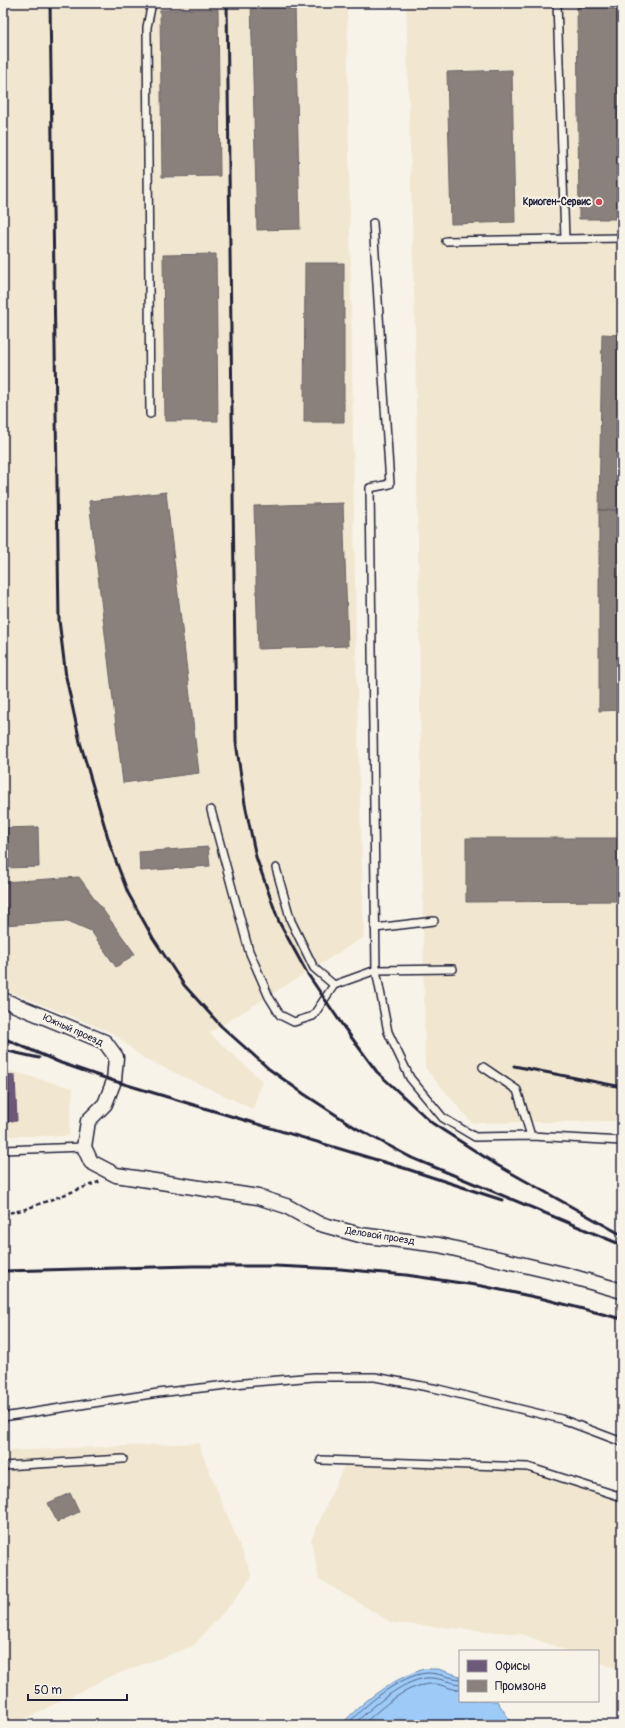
<svg xmlns="http://www.w3.org/2000/svg" width="625" height="1728" viewBox="0 0 625 1728" font-family="Pangolin,sans-serif">
<rect width="100%" height="100%" fill="#f7f3e8"/>
<filter id="ink" filterUnits="userSpaceOnUse"><feTurbulence type="fractalNoise" baseFrequency=".025" numOctaves="2"/><feDisplacementMap in="SourceGraphic" scale="8" xChannelSelector="R" yChannelSelector="G"/><feConvolveMatrix kernelMatrix="1 2 1 2 8 2 1 2 1" color-interpolation-filters="sRGB"/></filter>
<g filter="url(#ink)">
<path fill="#f1e7d0" d="M3 3H347L356 656 364 937 209 1033 262 1081 253 1109 143 1058 113 1033 3 989Z
M406 3H622V1121L472 1123 425 1068 415 329Z
M3 1069 73 1088 69 1136H3Z
M198 1443 252 1576 232 1603 193 1646 109 1677 13 1725H3V1451Z
M347 1459H454L558 1477 622 1501V1671L598 1662V1651H568L521 1634 392 1623 319 1579 311 1540Z"/>
<path fill="#9dcaf7" stroke="#6c87ac" d="M424 1669H438L460 1676V1701H497L509 1719 511 1725H341C364 1700 392 1679 424 1669Z"/>
<path fill="#6d597a" stroke="#564867" d="M3 1075H15L17 1121 3 1122Z"/>
<path fill="#8a817c" stroke="#6b6468" d="M251 3H295L300 229 257 230Z
M577 3H622V219H579Z
M218 9 220 176 162 177 160 10Z
M512 70 515 222 451 224 447 72Z
M216 254 218 421H165L163 255Z
M305 263H344V422H304Z
M602 334 622 335V510H599Z
M166 492 199 773 123 783 89 501Z
M343 503 348 646 258 649 254 506Z
M599 510H622V710L599 711Z
M38 827 39 867 3 868V828Z
M466 838H622V901L466 902Z
M208 847 210 866 140 871 139 852Z
M79 877 135 954 116 967 91 931 68 921 3 925V882Z
M70 1493 79 1512 57 1522 48 1503Z"/>
<g fill="none" stroke-linecap="round" stroke-linejoin="round">
<path stroke="#536586" stroke-width="1" d="M347 1725C363 1706 400 1675 427 1673 439 1673 449 1678 460 1679
M353 1725C371 1708 401 1681 426 1678 439 1677 449 1683 460 1684
M362 1725C382 1708 407 1682 436 1684 444 1685 452 1690 460 1690"/>
<defs>
<path id="service" d="M557 3 565 239
M373 223 390 484 370 488 376 970 388 1032 410 1078 443 1118 475 1137 531 1136 622 1141
M446 241 622 238
M150 414 147 27 152 3
M211 810 249 951 269 997 280 1015 294 1022 313 1016 334 985 376 970 453 969
M276 868 291 921 314 968 334 985
M375 928 434 921
M483 1067 517 1090 531 1136
M3 1150 84 1147
M3 1417 158 1393 244 1383 314 1377H375L438 1389 561 1419 622 1442
M321 1460 528 1467 622 1497
M3 1466 123 1459"/>
<path id="minor" d="M3 1000 105 1042 116 1057 114 1081 105 1104 88 1121 84 1147 91 1162 116 1175 258 1197 286 1206 317 1223 360 1235 439 1245 563 1274 622 1291"/>
</defs>
<use href="#service" stroke="#22223b" stroke-width="10"/>
<use href="#minor" stroke="#22223b" stroke-width="17"/>
<path stroke="#22223b" stroke-width="2.5" stroke-dasharray="4 3" stroke-linecap="butt" d="M3 1214 23 1210 101 1181"/>
<use href="#service" stroke="#f7f3e8" stroke-width="7"/>
<use href="#minor" stroke="#f7f3e8" stroke-width="14"/>
<path stroke="#22223b" stroke-width="3" d="M50 3 59 620 66 677 80 742 111 848 128 893 153 938 184 985 221 1026 269 1069 304 1094 356 1128 410 1157 622 1245
M227 3 236 742 245 804 256 857 279 922 307 973 343 1026 377 1072 432 1123 497 1165 622 1235
M3 1038 61 1063 114 1081 407 1169 502 1200
M3 1050 39 1058
M514 1066 622 1087
M3 1271 193 1266H275L340 1269 406 1275 482 1286 544 1299 622 1319"/>
</g>
</g>
<circle fill="#d1495b" stroke="#f7f3e8" stroke-width="1.5" cx="599" cy="202" r="4"/>
<g text-anchor="middle" dominant-baseline="central" stroke-width="4" stroke-linejoin="round" paint-order="stroke">
<g font-size="10" font-weight="bold" fill="#22223b" stroke="#f7f3e8" text-anchor="end">
<text x="591" y="202">Криоген-Сервис</text>
</g>
<g font-size="10" fill="#22223b" stroke="#f7f3e8">
<text transform="translate(73 1030) rotate(24)">Южный проезд</text>
<text transform="translate(380 1236) rotate(9)">Деловой проезд</text>
</g>
</g>
<rect width="625" height="1728" fill="none" stroke="#f7f3e8" stroke-width="16"/>
<rect x="8" y="8" width="609" height="1712" fill="none" stroke="#22223b" stroke-width="1.5" filter="url(#ink)"/>
<rect x="459" y="1650" width="140" height="52" fill="#f7f3e8" stroke="#a29fa3"/>
<rect x="467" y="1660" width="20" height="12" fill="#6d597a" stroke="#a29fa3"/>
<text x="495" y="1670" font-size="12" fill="#22223b">Офисы</text>
<rect x="467" y="1680" width="20" height="12" fill="#8a817c" stroke="#a29fa3"/>
<text x="495" y="1690" font-size="12" fill="#22223b">Промзона</text>
<path d="M28 1694v6h99v-6" fill="none" stroke="#22223b" stroke-width="2"/>
<text x="34" y="1694" font-size="12" fill="#22223b" stroke="#f7f3e8" stroke-width="3" paint-order="stroke">50 m</text>
</svg>
